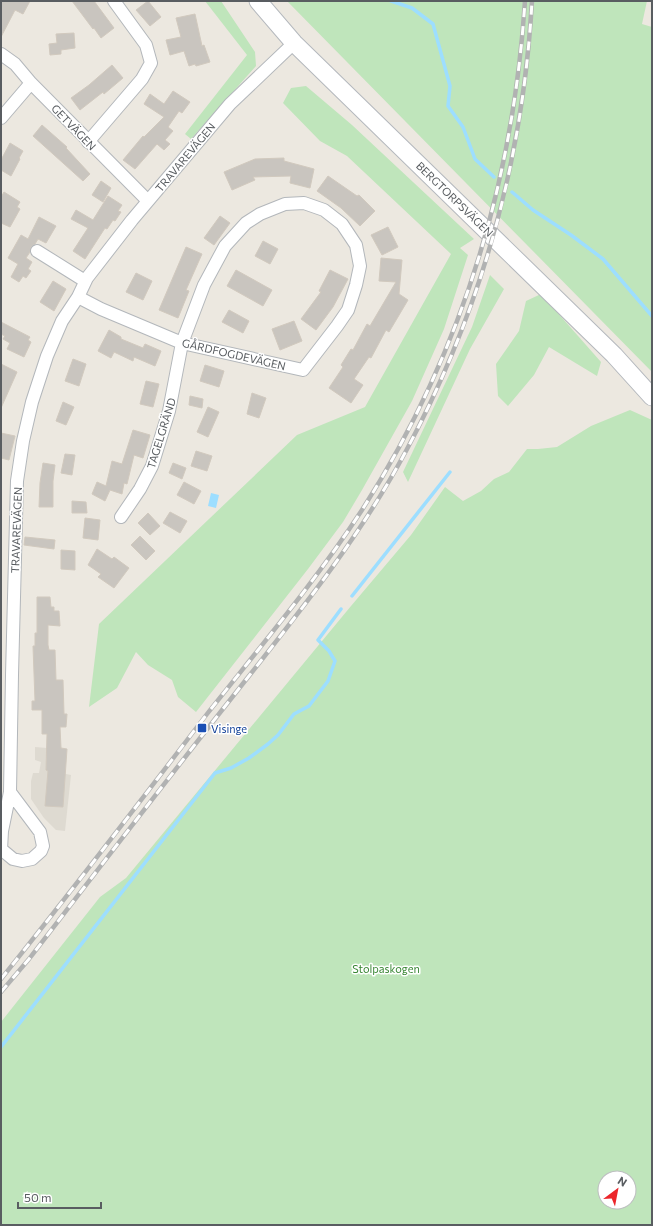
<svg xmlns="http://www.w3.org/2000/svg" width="653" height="1226" viewBox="0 0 653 1226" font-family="Commissioner,sans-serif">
<rect width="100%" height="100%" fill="#ece8e0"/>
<path fill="#dedad1" d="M35 747 47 748 46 770 71 775 65 831 56 830 44 818 31 799V781L33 773H39L41 762 35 760Z"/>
<path fill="#bfe5bb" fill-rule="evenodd" d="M205 1H221L255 52 256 66 191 139 185 134 247 55Z
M287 1H647L642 24 652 27V372Z
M306 86 352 125 474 239 460 248 468 255 444 329 412 401 362 490 343 522 308 569 196 712 178 697 172 680 148 665 136 652 117 688 89 707 99 624 297 435 365 407 451 254 347 156 320 141 283 103 291 88Z
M490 275 504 289 470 349 408 482 403 472 472 327Z
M541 294 601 362 597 376 549 347 534 375 508 406 498 396 496 364 519 331 526 301Z
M630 410 652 420V1225H1V1022L100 897 126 878 351 606 411 535 445 487 463 501 481 491 494 479 509 472 527 449H538L557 447 591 426ZM605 1178H629V1202H605Z"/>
<path fill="#9ddeff" d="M211 493 219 495 216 508 208 506Z"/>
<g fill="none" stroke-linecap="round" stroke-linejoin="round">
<path stroke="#9ddeff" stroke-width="3.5" d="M391 1 412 8 433 24 450 86 448 106 463 127 475 159 494 177
M512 192 533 210 571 235 603 259 652 316
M352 596 450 472
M1 1047 215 773 231 768 249 758 268 744 278 735 294 714 309 706 328 681 335 661 329 651 318 640 341 609"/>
</g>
<path fill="#c9c5bf" stroke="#d1c9be" d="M1 1H30L23 14 15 10 1 37Z
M72 1H94L114 28 101 38 94 28 93 29Z
M148 1 161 17 150 26 136 10Z
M195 14 202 46 204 45 210 62 196 66 195 64 189 66 184 51 170 55 166 40 181 37 176 18Z
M74 33 75 48 61 50V54L50 55 49 44 57 43 56 34Z
M112 65 123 78 104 94 103 92 80 110 71 98 89 85Z
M173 91 190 102 182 113 179 111 168 127 173 131 165 140 170 144 164 150 157 144 135 169 123 160 143 136 144 137 164 117 144 104 150 94 164 104Z
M42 125 67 147 66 148 90 174 83 181 33 136Z
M10 143 23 151 19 158 20 159 11 176 1 170V160Z
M284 158V161L314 169 310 188 290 183 291 176 253 177 255 180 232 190 224 172 255 159Z
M328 176 357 196 359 195 375 211 360 226 341 208 317 191Z
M101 181 111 188 103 202 92 195Z
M4 192 20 202 17 207 20 209 10 227 1 223V197Z
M108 196 122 205 118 211 121 212 115 221 113 220 107 229 105 228 85 259 73 251 88 228 71 219 76 210 93 220Z
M220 216 230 223 214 245 204 238Z
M39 217 56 226 46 243 38 239 35 244 31 247 30 252 26 258 32 262 28 269 31 271 26 278 23 276 19 282 11 277 18 264 8 258 21 235 28 239Z
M388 227 398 247 382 255 371 235Z
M263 241 278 249 270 264 255 256Z
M186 247 202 254 186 290 189 291 178 318 159 310Z
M381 258 402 260 399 294 408 300 389 332 386 330 371 358 369 357 354 379 363 385 351 403 329 388 343 367 341 365 351 349 353 350 367 324 370 326 396 282 379 281Z
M236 270 272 290 263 306 227 286Z
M330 270 348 279 333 307 316 330 301 319 321 292 319 291Z
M136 273 152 281 143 300 126 292Z
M53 281 66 289 54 311 40 302Z
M229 310 249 321 243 333 222 322Z
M294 321 302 341 280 350 272 329Z
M1 322 30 337 28 340 31 342 24 357 7 349 10 343 3 339 5 336 1 334Z
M109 330 121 337V339L143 348 145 344 161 351 155 366 134 357 133 361 114 352 111 358 98 351Z
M73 359 86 364 79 386 65 381Z
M1 364 17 372 1 408Z
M205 365 224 371 219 387 200 381Z
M146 381 159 384 153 407 140 404Z
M252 393 266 398 259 418 247 414Z
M190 396 203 399 202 408 189 405Z
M63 402 74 407 66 425 56 421Z
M208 407 219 412 208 437 197 432Z
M133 430 150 435 143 458 134 455 127 484 124 483 122 494 110 490 105 501 92 494 97 482 106 486 112 461 122 464Z
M1 433 15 436 9 460 1 458Z
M196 451 212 456 207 471 191 466Z
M65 454 75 455 72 475 61 473Z
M43 463 55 465 53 481V507H39L40 483Z
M173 463 186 468 182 479 169 473Z
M184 482 201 491 194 504 177 495Z
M72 501 86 502 87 513H72Z
M170 512 187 521 180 533 163 523Z
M148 513 160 526 150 535 138 523Z
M85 518 100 520 98 540 83 538Z
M140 536 155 551 146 560 131 545Z
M25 537 55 540 54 549 24 545Z
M97 549 112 559 114 557 129 568 114 588 98 577 101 574 88 565Z
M61 550 75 551V570L61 569Z
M37 597H50L51 607H54V611H59L60 626 48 625V645L49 650H55L56 680H63L64 714H67L66 727H60L61 748 67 749 63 807 45 806 48 771 46 770 47 734H42V710H32V701H35L33 646H35V633H37Z"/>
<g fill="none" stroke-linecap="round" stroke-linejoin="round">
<defs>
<path id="minor" d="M1 54 15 64 31 83 148 201
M1 118 31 83
M88 142 142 79 151 63 146 45 114 1
M37 251 85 281
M78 297 101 309 182 343 303 370 337 326 348 310 356 285 360 266 356 245 342 224 324 210 304 203 285 204 260 214 246 223 225 246 204 285 182 343 169 411 152 466 140 489 121 517
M1 849 13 859 22 861 32 859 41 851 43 846 40 832 10 792
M1 850 2 831 10 792 12 675 17 481 23 441 32 402 47 356 62 321 78 297 87 278 132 220 230 104 294 43"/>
<path id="secondary" d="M258 1 294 43 614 355 652 397"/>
</defs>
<use href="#minor" stroke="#b3b7bb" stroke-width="14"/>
<use href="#secondary" stroke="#b4b8bd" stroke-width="19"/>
<use href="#minor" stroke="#fff" stroke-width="12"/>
<use href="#secondary" stroke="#fff" stroke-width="17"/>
<defs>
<path id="rail" d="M1 979C71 892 139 803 207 714 260 647 315 582 362 510 461 355 513 184 525 1
M1 992 29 959C96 872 162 786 230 700 293 620 358 541 406 451 482 309 523 161 532 1"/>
</defs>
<use href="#rail" stroke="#b1b2b2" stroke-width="4.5"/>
<use href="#rail" stroke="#fff" stroke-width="3" stroke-dasharray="9" stroke-linecap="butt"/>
</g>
<rect fill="#1a4fb4" stroke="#fff" stroke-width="1.5" x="197" y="723" width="10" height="10" rx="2"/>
<g text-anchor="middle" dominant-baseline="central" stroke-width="3" stroke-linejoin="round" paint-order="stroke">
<g font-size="11" fill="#595d61" stroke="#fff">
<text transform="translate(74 127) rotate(46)">GETVÄGEN</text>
<text transform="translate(185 157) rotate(-50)">TRAVAREVÄGEN</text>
<text transform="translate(455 199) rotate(44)">BERGTORPSVÄGEN</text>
<text transform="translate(234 354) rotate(13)">GÅRDFOGDEVÄGEN</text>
<text transform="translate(161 433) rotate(-73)">TAGELGRÄND</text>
<text transform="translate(16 530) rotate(-88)">TRAVAREVÄGEN</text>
</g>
<g font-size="11" fill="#164399" stroke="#fff" text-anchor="start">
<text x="211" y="728">Visinge</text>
</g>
<g font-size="11" fill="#388633" stroke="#fff">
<text x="386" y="968">Stolpaskogen</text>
</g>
</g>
<rect width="653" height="1226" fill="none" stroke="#595d61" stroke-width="4"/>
<g transform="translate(617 1190) rotate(32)"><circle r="19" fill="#ffffff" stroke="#bdbec0"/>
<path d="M0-3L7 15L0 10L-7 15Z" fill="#ec262b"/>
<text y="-6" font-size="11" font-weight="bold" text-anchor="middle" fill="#595d61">N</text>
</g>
<path d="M18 1202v6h83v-6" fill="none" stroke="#595d61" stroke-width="2"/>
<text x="24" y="1202" font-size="12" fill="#595d61" stroke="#ffffff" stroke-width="3" paint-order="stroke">50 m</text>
</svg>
